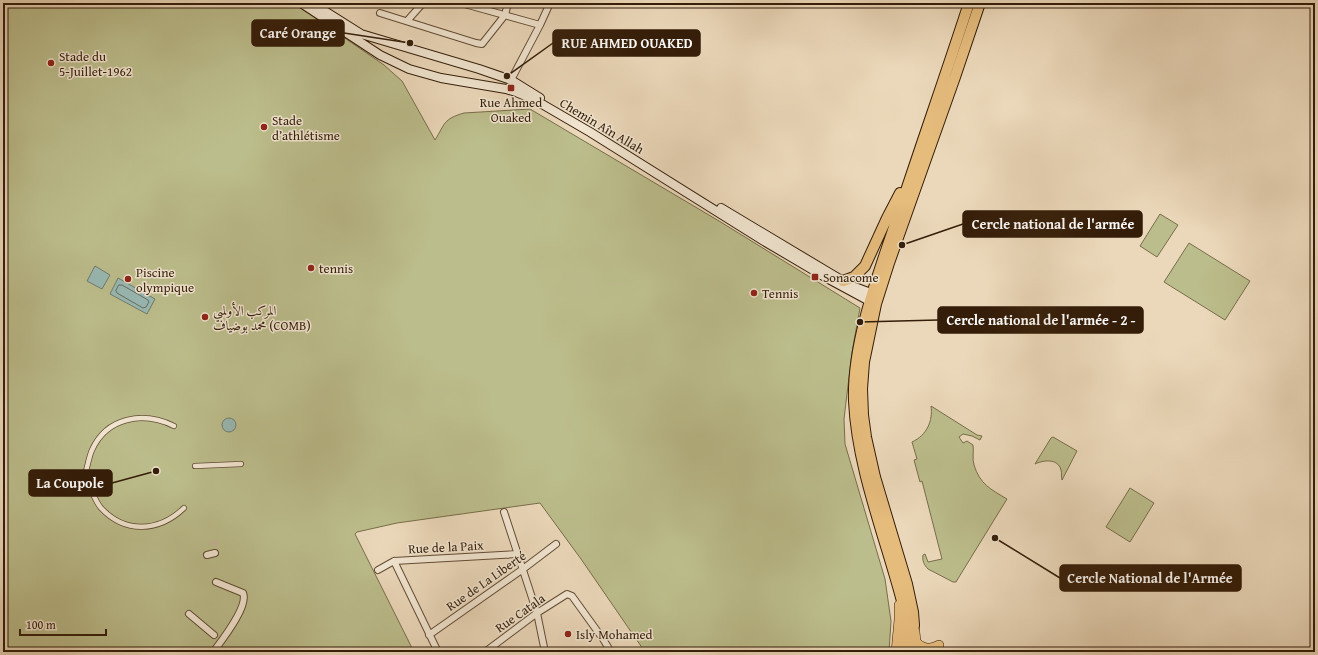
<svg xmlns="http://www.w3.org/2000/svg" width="1318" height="655" viewBox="0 0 1318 655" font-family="'Gentium Book Plus',Amiri,serif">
<rect width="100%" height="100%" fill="#ebd8ba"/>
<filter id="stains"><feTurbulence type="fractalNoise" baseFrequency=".005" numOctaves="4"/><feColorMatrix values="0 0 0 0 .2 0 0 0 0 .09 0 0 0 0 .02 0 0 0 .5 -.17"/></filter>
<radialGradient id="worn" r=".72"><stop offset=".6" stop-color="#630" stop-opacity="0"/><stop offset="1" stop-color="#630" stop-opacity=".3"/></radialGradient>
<path fill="#bcbd8c" stroke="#786d4a" d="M3 3H294L384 65 402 81 435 140C445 124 443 119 464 113L530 109 719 221 860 308 852 352 844 419 845 444 885 579 891 621 889 652H645L581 559 540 503 397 523 357 532 355 534 414 652H3Z
M1160 214 1178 225 1157 257 1140 246Z
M1189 243 1250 281 1225 320 1164 282Z
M931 406 977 435 982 436 980 440 972 436 963 434 959 437 963 443 967 441 973 445C974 451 972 459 974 465 980 484 990 489 1007 499L959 577 956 582H953L928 569C924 565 922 560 923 555L925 554 928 562 942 559 922 481 920 482 914 460 917 459 912 442C927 435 933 421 931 406Z
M1053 437 1077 451 1062 480C1061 477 1062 473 1061 470 1058 458 1043 460 1035 464L1051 438Z
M1130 488 1154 503 1130 542 1106 527Z"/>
<path fill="#98b9b3" stroke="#707b6f" d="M95 266 110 275 102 289 87 281Z
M118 278 155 299 147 314 110 294Z
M222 425a7 7 0 1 1 14 0a7 7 0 1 1-14 0Z"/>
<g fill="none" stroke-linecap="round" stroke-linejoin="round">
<path stroke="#666b5e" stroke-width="1" d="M119 285H122L148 300 149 302 146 307 143 308 117 293 116 291Z"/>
<path stroke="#c6b397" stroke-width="6" stroke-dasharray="6 3" stroke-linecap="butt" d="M214 546 215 537"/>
<defs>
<path id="pedestrian" d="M195 466 241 464
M44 473C54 481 72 477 83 474L86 471C88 464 89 457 92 450 107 417 143 411 174 426
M78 478 105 476
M38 492C50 479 70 481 86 481 92 488 94 500 101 508 125 534 159 532 184 508"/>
<path id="minor" d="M461 3 540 25
M380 13 476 43 482 44 505 15 508 3
M407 21 423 3
M511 80 540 25 550 3
M504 512 537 613 545 652
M207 555 215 553
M394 561 438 652
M378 570 394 561 518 554
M189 614 214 635
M429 635 523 569 556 544
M214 651C222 640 249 606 243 593L216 582
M485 652 537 613 567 594 572 596 603 639 611 652"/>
<path id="secondary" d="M301 3 380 55 409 69 441 78 506 89 516 92 535 100 590 132 764 241 825 277 875 304
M312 3 361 34 479 69 511 80 540 98
M721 208 833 275 852 286 876 295"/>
<path id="primary" d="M915 632 917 652
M917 643C925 650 931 649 939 645
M896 652 899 620V605"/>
<path id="trunk" d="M843 281 854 277 865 266 887 218 900 193
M904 652 905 623 903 605C886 539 857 469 854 401 852 347 875 283 892 233 917 156 944 80 969 3
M911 652 914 625 913 612 907 584 875 477 866 437 863 415 862 389 864 362 876 304 889 263 955 77 980 3"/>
</defs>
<use href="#pedestrian" stroke="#624c35" stroke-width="6"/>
<use href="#minor" stroke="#624c35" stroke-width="8"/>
<use href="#secondary" stroke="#341d09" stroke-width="10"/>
<use href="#primary" stroke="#341d09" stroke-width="10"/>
<use href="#trunk" stroke="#341d09" stroke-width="12"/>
<use href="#pedestrian" stroke="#f2e6d2" stroke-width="4.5"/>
<use href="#minor" stroke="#f2e6d2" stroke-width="6"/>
<use href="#secondary" stroke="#f2e6d2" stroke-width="8"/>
<use href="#primary" stroke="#e6bc7d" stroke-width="9"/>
<use href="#trunk" stroke="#e6bc7d" stroke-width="10"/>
</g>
<g fill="#8f2418" stroke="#f2e6d2" stroke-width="1.5">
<circle cx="51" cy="63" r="4"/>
<rect x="507" y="84" width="8" height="8" rx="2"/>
<circle cx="264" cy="127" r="4"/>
<circle cx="311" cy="268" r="4"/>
<rect x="811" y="273" width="8" height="8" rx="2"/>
<circle cx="128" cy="279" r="4"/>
<circle cx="754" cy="293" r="4"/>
<circle cx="205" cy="317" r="4"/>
<circle cx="568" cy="634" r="4"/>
</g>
<g text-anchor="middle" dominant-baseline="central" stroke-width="3" stroke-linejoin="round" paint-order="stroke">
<g font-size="13" fill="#341d09" stroke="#f2e6d2" text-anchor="start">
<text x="59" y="56">Stade du<tspan x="59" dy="15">5-Juillet-1962</tspan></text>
<text x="511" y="102" text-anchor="middle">Rue Ahmed<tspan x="511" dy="15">Ouaked</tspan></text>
<text x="272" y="120">Stade<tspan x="272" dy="15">d’athlétisme</tspan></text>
<text x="319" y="268">tennis</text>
<text x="136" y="272">Piscine<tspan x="136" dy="15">olympique</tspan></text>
<text x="823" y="277">Sonacome</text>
<text x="762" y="293">Tennis</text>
<text x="213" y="310">المركب الأولمبي<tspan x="213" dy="15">محمد بوضياف (COMB)</tspan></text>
<text x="576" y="634">Isly Mohamed</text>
</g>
<g font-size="13" fill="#341d09" stroke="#f2e6d2">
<text transform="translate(602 126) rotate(31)">Chemin Aîn Allah</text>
<text transform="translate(446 547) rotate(-3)">Rue de la Paix</text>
<text transform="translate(486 581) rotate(-35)">Rue de La Liberté</text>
<text transform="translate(520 613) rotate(-35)">Rue Catala</text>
</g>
</g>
<path fill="none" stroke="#341d09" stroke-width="1.5" d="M410 43L344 33M507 76L553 43M902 245L963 224M860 322L938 320M156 471L112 483M995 538L1060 578"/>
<g fill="#341d09" stroke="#f2e6d2" stroke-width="1.5">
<circle cx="410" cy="43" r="4"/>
<circle cx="507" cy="76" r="4"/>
<circle cx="902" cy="245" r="4"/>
<circle cx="860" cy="322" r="4"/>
<circle cx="156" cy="471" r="4"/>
<circle cx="995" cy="538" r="4"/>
</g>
<g fill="#341d09" stroke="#341d09" stroke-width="1.5">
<rect x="252" y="20" width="92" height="26" rx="4"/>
<rect x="553" y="30" width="147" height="26" rx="4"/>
<rect x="963" y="211" width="179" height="26" rx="4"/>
<rect x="938" y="307" width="205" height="26" rx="4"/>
<rect x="29" y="470" width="83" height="26" rx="4"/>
<rect x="1060" y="565" width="181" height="26" rx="4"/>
</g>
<g font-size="14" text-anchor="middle" font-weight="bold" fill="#fff">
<text x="298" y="38">Caré Orange</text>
<text x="627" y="48">RUE AHMED OUAKED</text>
<text x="1053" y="229">Cercle national de l'armée</text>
<text x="1041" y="325">Cercle national de l'armée - 2 -</text>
<text x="70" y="488">La Coupole</text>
<text x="1150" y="583">Cercle National de l'Armée</text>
</g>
<rect width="1318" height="655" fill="none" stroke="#ebd8ba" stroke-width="16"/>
<rect x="4" y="4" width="1310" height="647" fill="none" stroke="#341d09" stroke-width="2"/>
<rect x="8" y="8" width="1302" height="639" fill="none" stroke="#341d09"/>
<path d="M20 629v6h86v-6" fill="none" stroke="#341d09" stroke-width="2"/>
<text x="26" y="629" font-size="12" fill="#341d09" stroke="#f2e6d2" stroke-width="3" paint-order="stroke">100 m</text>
<rect width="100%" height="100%" filter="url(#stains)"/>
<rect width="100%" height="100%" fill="url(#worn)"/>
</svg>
